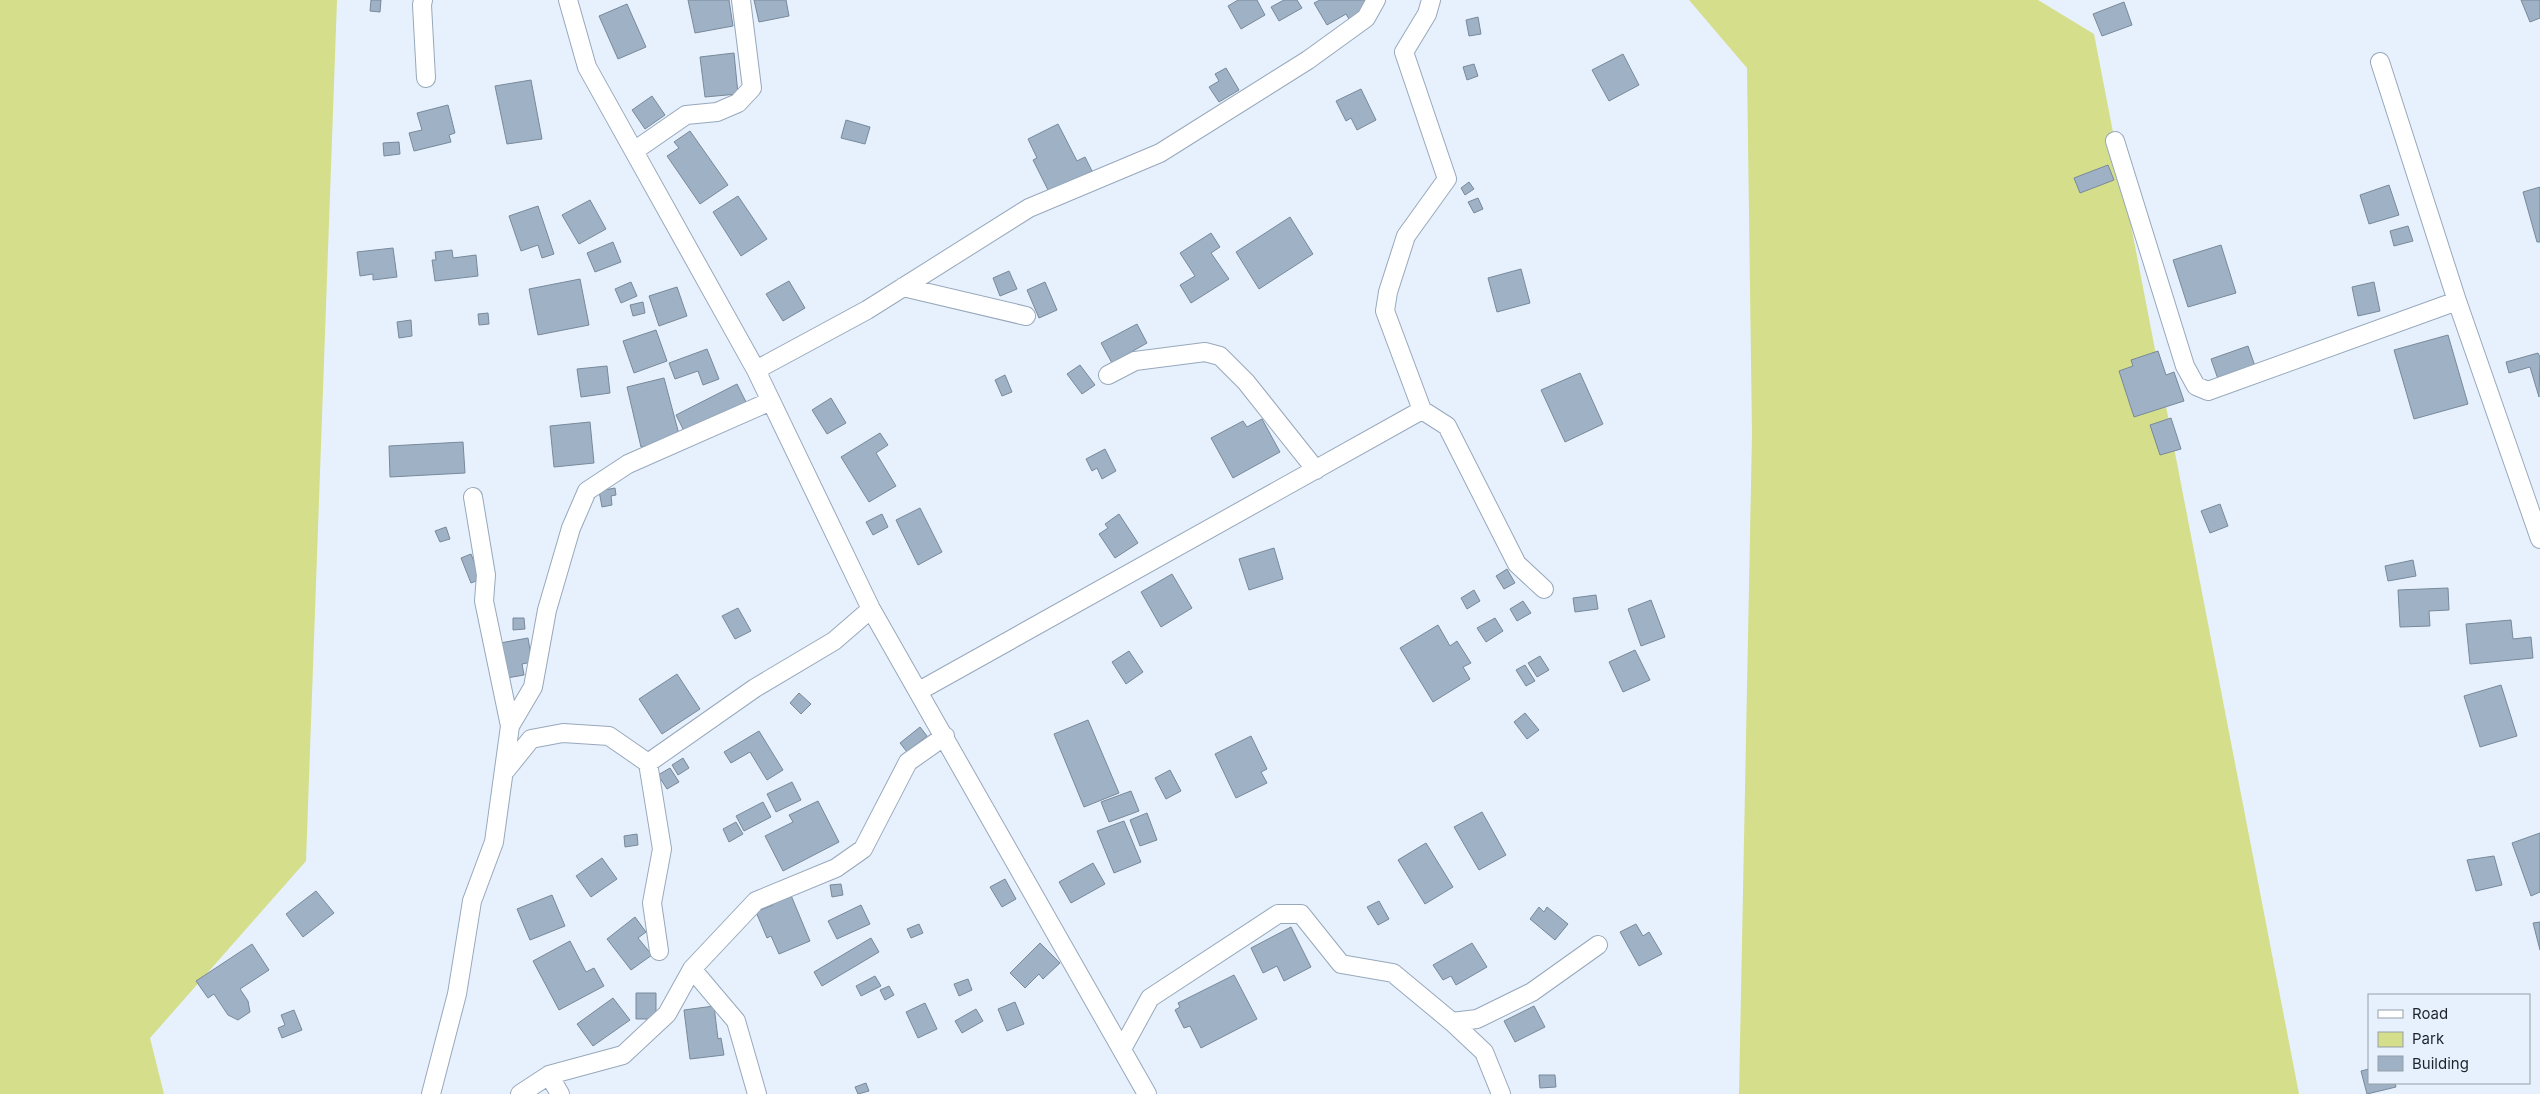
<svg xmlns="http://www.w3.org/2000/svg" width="2540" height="1094" viewBox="0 0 2540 1094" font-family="Inter,sans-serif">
<rect width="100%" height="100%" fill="#e6f1fd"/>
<path fill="#d5de8a" d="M0 0H337L306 861 150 1038 164 1094H0Z
M1689 0H2038L2094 34 2299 1094H1739L1752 434 1747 68Z"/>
<path fill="#9fb1c4" stroke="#78899b" d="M371 0H381L380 12 370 11Z
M688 0H729L733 26 695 33Z
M754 0H786L789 16 759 22Z
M1238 0H1257L1265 15 1241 29 1228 6Z
M1284 0H1297L1302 8 1279 21 1271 7Z
M1320 0H1365L1369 7 1349 19 1346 14 1327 25 1314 3Z
M2521 0H2540V18L2530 22Z
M2124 2 2132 25 2102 36 2093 14Z
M627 4 646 47 618 59 599 16Z
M1478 17 1481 34 1469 36 1466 20Z
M734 53 738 94 705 97 700 57Z
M1623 54 1639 85 1609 101 1592 70Z
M1474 64 1478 76 1467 80 1463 67Z
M1226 68 1239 90 1219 102 1209 87 1219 81 1215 74Z
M531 80 542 139 507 144 495 86Z
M1361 89 1376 120 1357 130 1351 118 1346 121 1336 101Z
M652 96 665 115 645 129 632 110Z
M448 105 455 133 449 135 451 142 414 151 409 133 422 130 417 113Z
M846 120 870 127 865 144 841 138Z
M1058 124 1077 161 1085 157 1092 171 1049 192 1033 160 1037 158 1028 139Z
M690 131 728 185 700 204 667 156 679 148 674 142Z
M399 142 400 154 384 156 383 143Z
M2108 165 2114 180 2080 193 2074 178Z
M1469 182 1474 189 1465 195 1461 188Z
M2389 185 2399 215 2369 224 2360 195Z
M2540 187V242H2537L2523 192Z
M738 196 767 239 741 256 713 212Z
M1478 198 1483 209 1474 213 1468 202Z
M590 200 606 229 579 244 562 215Z
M538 206 554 254 542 258 538 245 521 251 509 216Z
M1290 217 1313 254 1259 289 1236 252Z
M2408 226 2413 241 2394 246 2390 231Z
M1211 233 1220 247 1211 253 1229 279 1191 303 1180 285 1195 276 1180 253Z
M613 242 621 262 595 272 587 253Z
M2221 245 2236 293 2188 307 2173 260Z
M393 248 397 277 373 280V274L360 276 357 252Z
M452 250 453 258 476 255 478 276 435 281 432 260H436L435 252Z
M1521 269 1530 303 1497 312 1488 278Z
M1009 271 1017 289 1000 296 993 278Z
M580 279 589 325 538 335 529 289Z
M789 281 805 308 783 321 766 294Z
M631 282 637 296 621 303 615 289Z
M1045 282 1057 310 1039 318 1027 290Z
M2374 282 2380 311 2358 316 2352 287Z
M677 287 687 316 659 326 649 296Z
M643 302 645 313 633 316 630 305Z
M488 313 489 324 479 325 478 314Z
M411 320 412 336 399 338 397 322Z
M1137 324 1147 343 1112 363 1101 343Z
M656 330 667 361 634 373 623 341Z
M2448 335 2468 404 2414 419 2394 350Z
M2248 346 2256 369 2219 382 2211 359Z
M707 349 719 379 703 385 698 371 675 379 669 363Z
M2158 351 2166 375 2174 372 2184 401 2134 417 2119 371 2133 366 2131 360Z
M2538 353 2540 357 2539 397 2530 367 2509 373 2506 362Z
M1080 365 1095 385 1082 394 1067 374Z
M607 366 610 393 581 397 577 369Z
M1580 373 1603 424 1565 442 1541 390Z
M1005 375 1012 392 1002 396 995 380Z
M664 378 680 438 641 447 627 387Z
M737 384 747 404 686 435 676 415Z
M831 398 846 423 827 434 812 410Z
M2171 418 2181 449 2160 455 2150 425Z
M1262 419 1280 452 1233 478 1211 438 1243 421 1247 427Z
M590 422 594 463 554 467 550 426Z
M880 433 888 445 876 453 896 486 869 502 841 457Z
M463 442 465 473 390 477 389 446Z
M1105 449 1116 471 1102 479 1097 468 1092 471 1086 459Z
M615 488 616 495 611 496 612 505 602 507 599 491Z
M2220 504 2228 526 2210 533 2201 511Z
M920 508 942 552 918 565 896 520Z
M882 514 888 527 873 535 866 522Z
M1119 514 1138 543 1115 558 1099 534 1108 528 1105 524Z
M446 527 450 539 440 542 435 531Z
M1274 548 1283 579 1249 590 1239 559Z
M471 554 481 579 471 583 461 558Z
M2413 560 2416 576 2388 581 2385 566Z
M1507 569 1515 583 1504 589 1496 576Z
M1172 574 1192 608 1161 627 1141 592Z
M2448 588 2449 610 2429 611 2430 626 2400 627 2398 590Z
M1474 590 1480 601 1467 609 1461 598Z
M1596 595 1598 609 1575 612 1573 598Z
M1651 600 1665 637 1641 646 1628 609Z
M1523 601 1531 613 1517 621 1510 609Z
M738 608 751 631 735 639 722 616Z
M513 618H524L525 629 513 630Z
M1495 618 1503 631 1486 642 1477 628Z
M2511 620 2513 639 2531 637 2533 658 2470 664 2466 624Z
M1438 625 1450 646 1457 641 1471 663 1463 667 1470 679 1433 702 1400 648Z
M528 638 532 662 522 664 524 675 507 678 500 643Z
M1635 650 1650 680 1623 692 1609 662Z
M1129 651 1143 672 1126 684 1112 662Z
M1540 656 1549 670 1537 677 1528 663Z
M1525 665 1535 681 1526 686 1516 670Z
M677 674 700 709 662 734 639 699Z
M2501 685 2517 736 2480 747 2464 696Z
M799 693 811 704 801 714 790 703Z
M1525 713 1539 730 1527 739 1514 722Z
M1088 720 1119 793 1084 807 1054 734Z
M920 727 927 736 907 752 900 743Z
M759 731 783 770 767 780 750 752 731 763 724 752Z
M1251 736 1267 769 1261 772 1267 783 1236 798 1215 754Z
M683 758 689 768 678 775 672 765Z
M670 768 679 782 667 789 658 775Z
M1170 770 1181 791 1166 799 1155 778Z
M792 782 801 800 776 812 767 794Z
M1131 791 1139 811 1109 822 1101 802Z
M818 801 839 842 783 871 765 836 793 822 789 815Z
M763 802 771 817 744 831 736 816Z
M1482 812 1506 855 1479 870 1454 827Z
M1147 813 1157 840 1140 846 1130 820Z
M1124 821 1141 862 1114 873 1097 831Z
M736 822 743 834 729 842 723 829Z
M2540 833V892L2531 896 2512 843Z
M637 834 638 845 625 847 624 836Z
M1426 843 1453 887 1425 904 1398 860Z
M2494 856 2502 885 2476 891 2467 860Z
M602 858 617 879 591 897 576 876Z
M1093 863 1105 884 1071 903 1059 882Z
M1005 879 1016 899 1002 907 990 887Z
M841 884 843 895 832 897 830 885Z
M316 891 334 913 303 937 286 914Z
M790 893 810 941 779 954 771 936 767 938 756 912 773 905 771 900Z
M552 895 565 926 530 940 517 909Z
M1379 901 1389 919 1378 925 1367 907Z
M861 905 870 924 837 939 828 921Z
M1539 907 1544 912 1547 907 1568 924 1555 940 1530 919Z
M635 917 646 932 638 938 652 955 631 970 607 939Z
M2540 922V950L2533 923Z
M919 924 923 933 911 938 907 929Z
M1636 924 1643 936 1649 932 1662 954 1639 966 1620 932Z
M1291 927 1311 967 1284 981 1277 966 1263 973 1251 948Z
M871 938 879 952 822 986 814 972Z
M570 941 586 972 594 968 604 986 559 1010 533 961Z
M1040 943 1060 963 1043 979 1039 974 1025 988 1010 973Z
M1472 943 1487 967 1456 985 1451 976 1443 980 1433 965Z
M252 944 269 970 240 989 248 1001 250 1012 238 1020 228 1015 214 994 208 998 196 981Z
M1234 975 1257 1019 1201 1048 1190 1026 1184 1028 1175 1010 1180 1007 1178 1003Z
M875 976 881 986 861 996 856 986Z
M968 979 972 990 959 996 954 984Z
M889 986 894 995 885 1000 880 990Z
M636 993H656V1019H636Z
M613 998 630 1020 593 1046 577 1024Z
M1015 1002 1024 1024 1007 1031 998 1009Z
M925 1003 937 1029 918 1038 906 1012Z
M714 1006 718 1039 721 1038 724 1055 690 1059 684 1010Z
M1534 1006 1545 1027 1515 1042 1504 1021Z
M976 1009 983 1021 962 1033 955 1021Z
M294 1010 302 1030 282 1038 278 1028 285 1025 281 1015Z
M2369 1069V1083H2395L2396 1087 2367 1094 2361 1071Z
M1539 1075H1555L1556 1087 1540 1088Z
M866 1083 869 1091 858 1094 855 1087Z"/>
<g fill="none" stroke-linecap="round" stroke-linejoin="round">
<defs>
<path id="street" d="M423 0 422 5 426 78
M568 0 587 67 756 370 871 609 1147 1094
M1431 0 1427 14 1404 52 1447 179 1406 236 1388 292 1385 311 1422 410 1447 426 1517 564 1544 589
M2380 62 2457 301
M2115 141 2185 366 2196 386 2208 391 2457 301 2540 539
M634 151 686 115 717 112 738 103 752 88 741 0
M903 287 1026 316
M756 370 867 310 1029 208 1160 153 1308 60 1366 18 1376 0
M1108 375 1135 361 1205 352 1220 356 1246 382 1316 470
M473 497 486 575 484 601 510 726
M919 691 1422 410
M506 770 531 739 563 733 609 736 648 763
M659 951 652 903 662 849 648 763 755 688 834 641 871 609
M692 969 736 1021 757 1094
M1452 1022 1484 1052 1501 1094
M1122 1049 1150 998 1278 914H1301L1341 964 1393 973 1452 1022 1477 1019 1532 992 1598 945
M549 1075 560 1094
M431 1094 457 994 472 901 494 842 510 726 533 687 547 610 571 528 587 491 628 464 771 401
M520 1094 549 1075 623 1055 667 1014 692 969 756 901 836 868 863 849 908 762 945 736"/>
</defs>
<use href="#street" stroke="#97a8bb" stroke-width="20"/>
<use href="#street" stroke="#fff" stroke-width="18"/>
</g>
<rect x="2368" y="994" width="162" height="90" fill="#e6f1fd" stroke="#969fa9"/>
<rect x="2378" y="1010" width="25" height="8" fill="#ffffff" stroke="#969fa9"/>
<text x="2412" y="1019" font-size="15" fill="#1d242b">Road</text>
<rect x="2378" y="1032" width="25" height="15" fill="#d5de8a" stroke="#969fa9"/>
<text x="2412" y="1044" font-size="15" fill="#1d242b">Park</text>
<rect x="2378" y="1056" width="25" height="15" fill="#9fb1c4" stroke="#969fa9"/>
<text x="2412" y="1069" font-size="15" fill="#1d242b">Building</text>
</svg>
